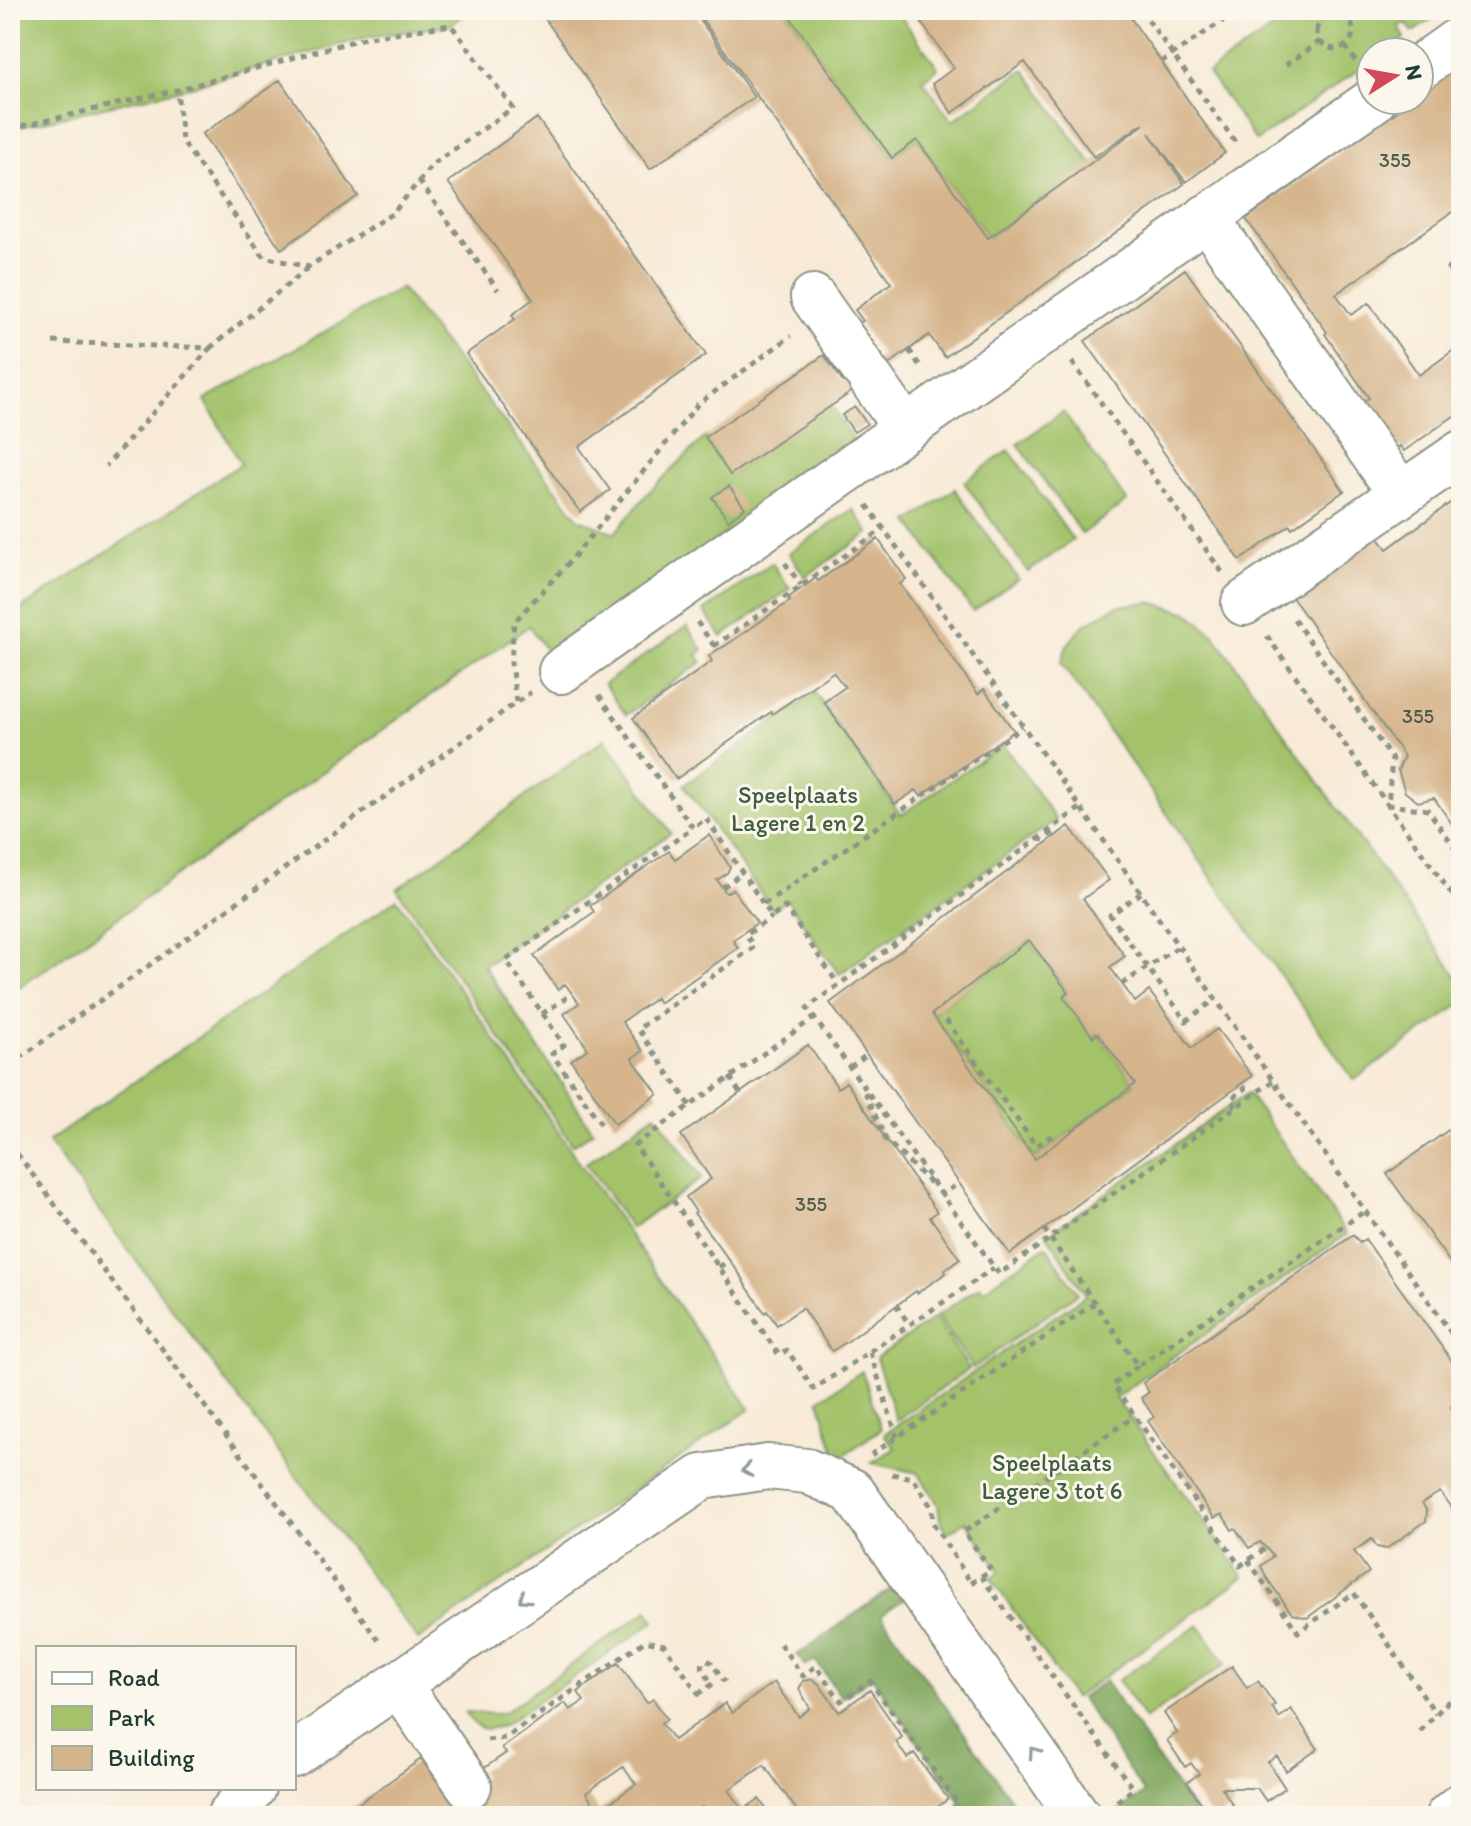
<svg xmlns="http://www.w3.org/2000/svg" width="1471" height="1826" viewBox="0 0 1471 1826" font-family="Itim,sans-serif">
<rect width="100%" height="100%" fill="#fbf7ec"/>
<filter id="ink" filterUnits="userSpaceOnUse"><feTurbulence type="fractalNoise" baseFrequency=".0125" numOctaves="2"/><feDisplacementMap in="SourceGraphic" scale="16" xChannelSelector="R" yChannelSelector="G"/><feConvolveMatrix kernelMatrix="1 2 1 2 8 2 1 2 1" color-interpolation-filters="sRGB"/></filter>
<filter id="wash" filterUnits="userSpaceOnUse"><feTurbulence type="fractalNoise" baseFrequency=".006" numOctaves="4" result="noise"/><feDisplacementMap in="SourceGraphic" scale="32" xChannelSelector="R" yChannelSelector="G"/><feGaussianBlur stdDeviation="1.8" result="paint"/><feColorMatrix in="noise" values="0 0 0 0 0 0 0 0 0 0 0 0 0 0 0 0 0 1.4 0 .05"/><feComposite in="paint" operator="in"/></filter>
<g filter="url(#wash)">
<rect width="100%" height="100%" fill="#f8ead7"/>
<path fill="#a3c26a" stroke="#61804f" stroke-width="2" d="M10 10H470L451 25 368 37 177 90 10 129Z
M785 10H896L938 68 923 80 952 121 1024 69 1092 164 988 238 917 140 892 158Z
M1299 10H1445L1413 32 1406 23 1399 27 1405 38 1385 52H1371V61L1256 141 1208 73Z
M401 288 579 519 615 533 646 495 705 437 731 474 831 405 855 443 550 656 529 626 10 994V616L241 464 205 400Z
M1063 412 1127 501 1082 534 1018 444Z
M1009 450 1073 540 1028 572 964 482Z
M955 489 1018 579 973 611 909 522Z
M853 509 869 533 805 577 789 553Z
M772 563 790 589 722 637 704 611Z
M1151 602 1189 613 1214 635 1461 982V1004L1354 1080 1061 663 1067 645 1084 625 1117 606Z
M687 626 703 650 697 655 702 662 626 715 604 684Z
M815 693 901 815 1003 744 1056 820 839 974 787 900 773 910 684 785Z
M605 739 671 833 484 966 593 1131 573 1145 397 889Z
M397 899 750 1409 418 1640 48 1142Z
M1029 940 1068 992 1064 996 1094 1036 1098 1033 1135 1084 1035 1159 932 1014Z
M1248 1093 1347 1234 1115 1398 1244 1577 1074 1698 991 1578 1000 1571 966 1521 948 1533 940 1520 938 1504 918 1473 872 1463 895 1448 884 1434 1086 1295 1047 1235Z
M656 1114 702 1178 631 1228 586 1163Z
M1046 1246 1078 1293 973 1368 937 1316 980 1286 984 1290Z
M935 1318 969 1369 896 1420 876 1358Z
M862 1371 881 1429 837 1460 819 1400Z
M648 1610 655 1621 503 1726C484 1731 477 1731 465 1713L466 1712 497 1714 505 1712Z
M1199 1625 1226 1664 1145 1719 1118 1680Z"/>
<path fill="#82a85e" stroke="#507249" stroke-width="2" d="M889 1590H898L908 1596 881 1615 1023 1816H958L955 1813 964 1807 872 1677 842 1698 815 1660 805 1666 797 1655Z
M1105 1681 1197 1816H1112L1144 1793 1081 1698Z"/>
<g id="blocks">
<path fill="#d6b58c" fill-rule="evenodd" d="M539 10H693L754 97 650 169Z
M714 10H785L892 158 917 140 988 238 1143 125 1142 124 1094 157 1025 62 952 113 932 84 954 68 912 10H1125L1225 153 1186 182 1149 133 1184 184 945 357 929 335 850 393 730 475 705 437 824 355 843 382 882 355 859 323 863 321 855 310 891 283 702 19Z
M1461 66V206L1336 294 1351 315 1369 303 1419 375 1461 345V411L1404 451 1400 446 1387 455 1355 408 1369 398 1325 334 1327 332 1246 219 1413 100H1419V96Z
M280 80 358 196 281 249 202 134Z
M537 118 706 355 579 447 610 490 580 512 466 354 515 319 512 315 533 299 448 182Z
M1185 269 1344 491 1292 528 1290 525 1240 560 1085 341Z
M855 407 867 424 854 432 842 415Z
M729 486 745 508 728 520 712 497Z
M1461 495V837L1434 798 1418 802 1405 792 1398 770 1404 756 1290 594 1375 533 1387 549Z
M878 539 906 579 900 584 978 694 984 689 1014 731 921 796 916 790 895 804 824 702 845 687 833 672 772 714 771 712 676 779 633 718 712 661 709 656 717 650 725 646 790 601 788 598 816 578 818 581Z
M1069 826 1109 880 1083 899 1125 956 1110 967 1122 984 1135 1002 1149 991 1192 1048 1217 1029 1252 1076 1010 1254 830 1003ZM1029 940 1068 992 1063 996 1093 1037 1098 1033 1135 1084 1035 1159 932 1014Z
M709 835 730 867 727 873 717 880 726 893 733 889 757 923 733 940 738 948 659 1003 656 998 622 1022 643 1051 632 1058 658 1094 615 1124 571 1060 588 1049 564 1014 579 1003 565 984 558 990 534 956 594 912 590 906 669 851 675 859Z
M808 1045 838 1088 846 1082 937 1212 930 1217 960 1259 945 1270 946 1273 917 1293 916 1291 848 1341 832 1351 802 1308 777 1325 767 1311 765 1313 743 1281 744 1280 694 1213 696 1212 686 1197 711 1179 681 1135Z
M1461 1121V1278L1387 1174Z
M1353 1235 1360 1243 1365 1239 1461 1374V1399L1451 1407 1461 1422V1508L1454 1512 1440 1492 1422 1503 1427 1511 1426 1521 1386 1549 1377 1547 1372 1539 1354 1551 1369 1572 1307 1618 1292 1614 1266 1577 1261 1566 1273 1556 1266 1548 1260 1542 1249 1548 1235 1528 1232 1530 1222 1514 1214 1518 1148 1421 1154 1417 1141 1398 1149 1392 1143 1383Z
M618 1663 647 1703 653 1699 667 1719 661 1723 674 1740 725 1703 732 1713 774 1682 799 1717 810 1708 799 1689 803 1681 813 1679 819 1684 839 1712 870 1690 902 1737 896 1742 907 1758 914 1753 948 1799 935 1809 940 1816H801L764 1765 729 1790 743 1810 759 1799 771 1816H709L702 1807 690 1816H341L421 1759 450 1799 484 1776 480 1771 506 1753 502 1748 565 1703 570 1710 584 1701 578 1692ZM623 1767 636 1784 598 1811 586 1793Z
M1232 1666 1247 1688 1258 1681 1275 1705 1272 1707 1279 1718 1291 1709 1318 1749 1286 1771 1277 1756 1268 1762 1285 1788 1266 1801 1257 1788H1222L1234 1807 1221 1816H1210L1187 1782 1199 1774 1191 1763 1185 1767 1167 1740 1177 1733 1164 1713Z"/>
</g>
</g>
<g filter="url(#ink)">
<use href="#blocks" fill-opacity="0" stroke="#8c9486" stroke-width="2"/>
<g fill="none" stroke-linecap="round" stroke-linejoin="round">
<defs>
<path id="minor" d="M1419 68 1461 38
M1206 217 1401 494
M813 297 863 368
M870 378 906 429
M1244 603 1461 453
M561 671 1374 100
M398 1684 469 1786
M294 1755 702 1477 768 1467 807 1471 852 1491 1078 1816
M229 1816 253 1788
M1448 1816 1461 1805"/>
</defs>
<use href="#minor" stroke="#8c9486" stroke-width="48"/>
<path stroke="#8c9486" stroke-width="5" stroke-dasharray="6 6" stroke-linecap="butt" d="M1141 10 1238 146
M1317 31a18 18 0 1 1 36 0a18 18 0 1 1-36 0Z
M1349 21 1364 10
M1345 46 1358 65
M1161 62 1239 10
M1286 65 1320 41
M10 129 177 90 368 37 451 25 513 108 433 164 393 213 308 267 264 257 182 141 177 90
M419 181 498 290
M1447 266 1461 285
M53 342 210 348 106 466
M210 348 308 268
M909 350 922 369
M1072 362 1222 572
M867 505 1461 1347
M785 563 801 585
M1294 619 1392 759 1388 805 1428 810 1461 856
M697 622 717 650
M1267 636 1461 907
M714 646 883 529
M599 695 693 828 706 818 772 917 785 907 838 984
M516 702 511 663 514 622 573 558 698 404 791 336
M1080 808 807 1008 999 1274 1273 1081
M1038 839 1044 840 1054 832 1057 835
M723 887 742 873
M1141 893 1110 915 1186 1021 1216 999
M764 904 1023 727
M1122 984 1178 947
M542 1014 572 994
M815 1017 635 1145 779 1355 787 1350 814 1389 994 1268
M946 1020 1036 1146 1057 1132
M10 1065 531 692
M850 1067 868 1054
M730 1077 740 1093
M865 1092 886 1140 930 1183
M690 1105 638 1029 754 947 746 935 772 917
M1236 1107 1231 1099 1245 1089 1242 1083
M601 1124 552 1054 564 1045 506 960 693 828
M10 1144 382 1645
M940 1193 942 1195 959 1183
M1044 1229 1138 1366 1365 1211
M719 1267 730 1260
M896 1305 909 1324
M870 1352 897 1437
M1138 1366 1113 1385 1240 1566 1266 1548
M1456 1415 1461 1412
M871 1455 1095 1303
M892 1474 913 1478 932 1508 933 1523 971 1583
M1248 1560 1298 1632 1354 1593 1436 1714
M981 1576 1133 1789 1115 1803
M971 1583 991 1570 964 1532 1135 1416
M780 1644 803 1676 816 1666 841 1701 870 1681 958 1804 948 1811 951 1816
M698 1694 713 1684C708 1677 700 1670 703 1662L707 1660 711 1662 725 1682
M1420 1731 1461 1688
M487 1740 505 1738 645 1641 664 1645 703 1700"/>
<use href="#minor" stroke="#fff" stroke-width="44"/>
</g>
<defs><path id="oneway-chevron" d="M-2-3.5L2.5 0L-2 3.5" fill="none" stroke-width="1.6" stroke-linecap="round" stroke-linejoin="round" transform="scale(2)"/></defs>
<g stroke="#8f9e9a">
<use href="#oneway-chevron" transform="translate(747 1470) rotate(172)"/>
<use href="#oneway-chevron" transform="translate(524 1598) rotate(146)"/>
<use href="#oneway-chevron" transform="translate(1034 1752) rotate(-125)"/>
</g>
</g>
<g text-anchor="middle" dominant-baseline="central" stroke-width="6" stroke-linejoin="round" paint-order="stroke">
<g font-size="20" fill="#4d5b4a">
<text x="1395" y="160">355</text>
<text x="1418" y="716">355</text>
<text x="811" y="1204">355</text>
</g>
<g font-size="24" fill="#405e42" stroke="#fbf7ec">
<text x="798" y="794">Speelplaats<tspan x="798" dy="28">Lagere 1 en 2</tspan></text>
<text x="1052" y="1462">Speelplaats<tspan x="1052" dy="28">Lagere 3 tot 6</tspan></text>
</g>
</g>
<rect width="1471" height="1826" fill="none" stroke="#fbf7ec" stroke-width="40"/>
<rect x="36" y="1646" width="260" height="144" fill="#fbf7ec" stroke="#a3ada2" stroke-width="2"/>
<rect x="52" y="1672" width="40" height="12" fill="#ffffff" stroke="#a3ada2" stroke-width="2"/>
<text x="108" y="1686" font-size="24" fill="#1f3d34">Road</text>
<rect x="52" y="1706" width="40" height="24" fill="#a3c26a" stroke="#a3ada2" stroke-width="2"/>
<text x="108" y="1726" font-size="24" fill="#1f3d34">Park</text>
<rect x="52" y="1746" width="40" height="24" fill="#d6b58c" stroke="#a3ada2" stroke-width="2"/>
<text x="108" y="1766" font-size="24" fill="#1f3d34">Building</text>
<g transform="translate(1395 76) rotate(79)"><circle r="38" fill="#fbf7ec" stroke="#a3ada2" stroke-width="2"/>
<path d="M0-6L14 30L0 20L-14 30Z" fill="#d1495b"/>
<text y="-12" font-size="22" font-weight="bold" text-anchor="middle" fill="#1f3d34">N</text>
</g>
</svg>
